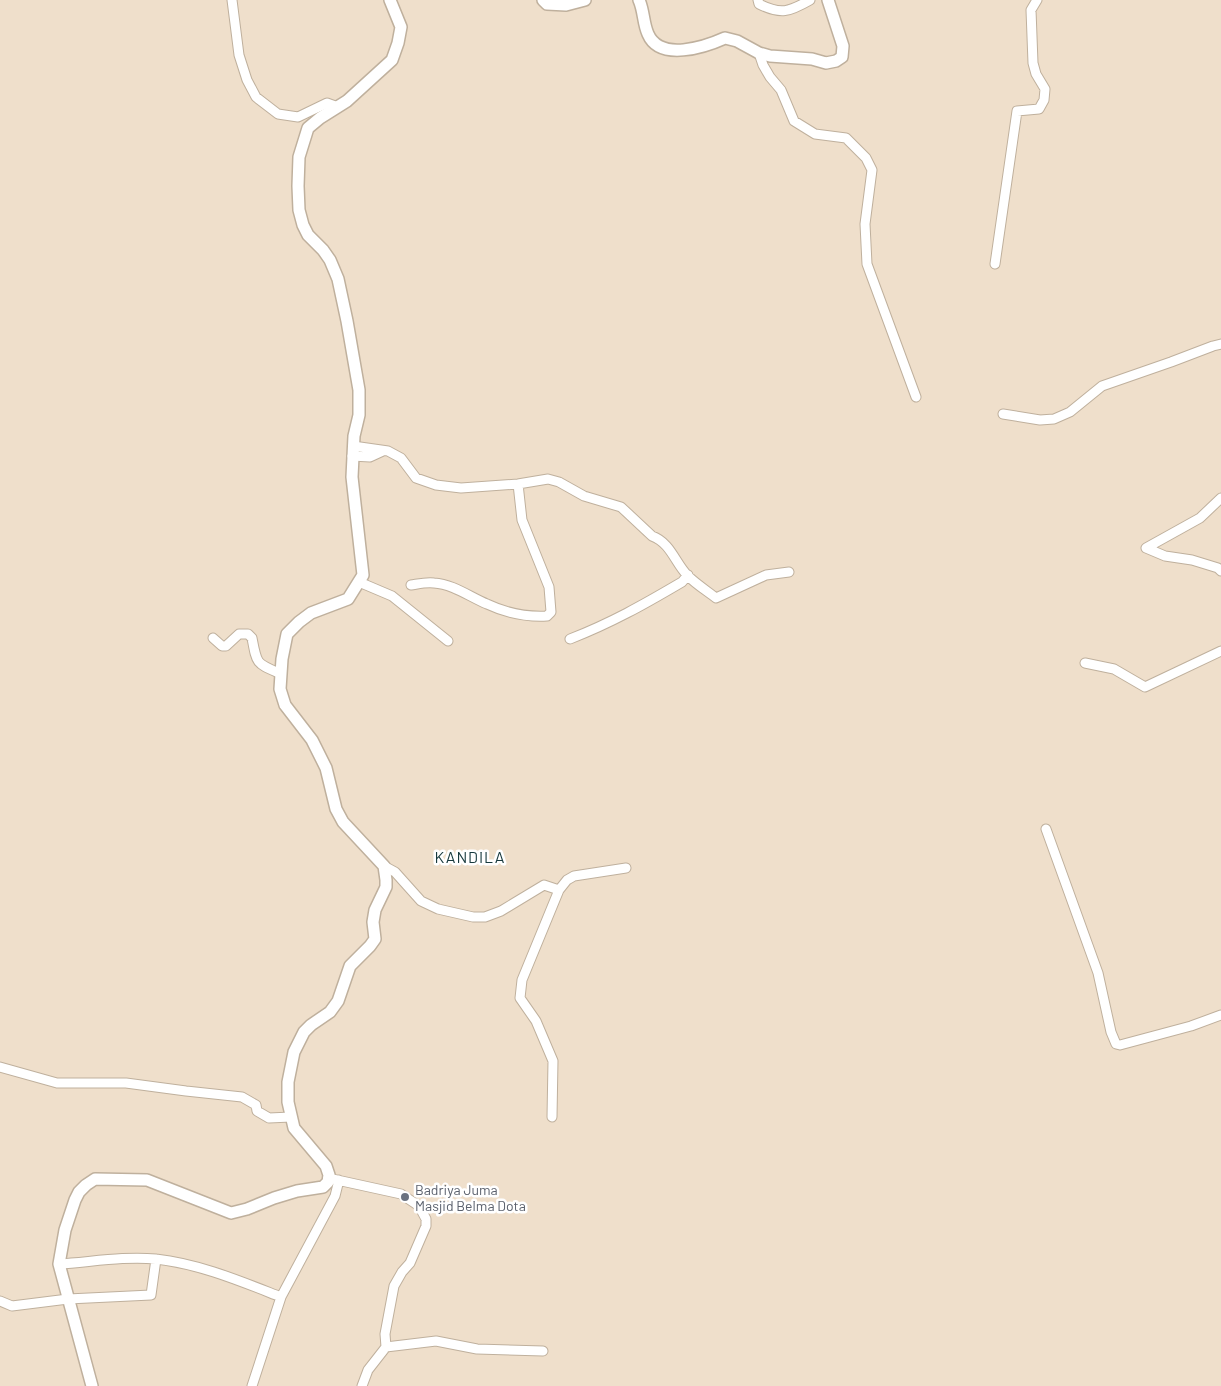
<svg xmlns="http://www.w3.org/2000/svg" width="1221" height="1386" viewBox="0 0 1221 1386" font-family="Barlow,sans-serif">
<rect width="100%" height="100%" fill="#efdfcb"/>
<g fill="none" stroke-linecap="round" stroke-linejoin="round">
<defs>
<path id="minor" d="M232 0 239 55 247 80 256 97 278 114 298 117 327 103 338 107
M758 0 759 4C781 15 789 12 810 0
M759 53 763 65 770 77 781 90 794 121 815 134 846 138 866 158 872 170 865 224 867 264 916 397
M995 264 1017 111 1039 109 1044 100 1045 89 1036 74 1033 63 1031 10 1037 0
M1003 414 1040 420 1054 419 1070 412 1102 386 1171 362 1213 346 1221 344
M353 446 388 451 401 458 416 478 436 485 461 488 518 484 548 479 559 482 584 496 621 507 652 536C671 543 675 563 688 576 696 584 707 591 716 598L766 575 789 572
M352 456 370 457 383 451
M1221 498 1200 518 1146 548 1165 556 1192 560 1218 568 1221 571
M359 582 392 596 448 641
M411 585C418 584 426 582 434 583 453 584 470 597 487 604 506 613 527 617 547 616L551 612 549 587 522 520 518 484
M213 638 222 646H226L239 634H248L252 638C257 665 256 663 281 674
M570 639C611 623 643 605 682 582L688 575
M1085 663 1114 669 1145 687 1221 651
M1046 829 1098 973 1111 1032 1116 1044 1120 1045 1191 1026 1221 1015
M384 866 395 872 421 901 438 909 473 917H485L501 911 544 885 559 890
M0 1067 57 1083H126L186 1091 242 1097 256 1105 257 1111 269 1118 291 1117
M552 1117 553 1061 536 1021 520 998 522 980 559 890 567 880 574 876 626 868
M328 1178 401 1194 419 1206 426 1219V1226L410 1263 402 1272 394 1286 385 1334 386 1347 368 1370 362 1386
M59 1264C91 1262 124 1256 156 1259 200 1264 240 1281 281 1297
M0 1301 12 1306 68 1299 151 1295 156 1259
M386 1347 436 1341 477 1349 543 1351
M252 1386 281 1297 335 1196 339 1180"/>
<path id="major" d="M543 0 547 4 566 5 585 0
M639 0C644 11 643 23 648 34 660 62 705 47 725 38L737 41 759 53 770 56 812 59 826 63 836 61 842 57 843 46 828 0
M92 1386 59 1264 65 1230 75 1200 79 1192 86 1185 95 1179 147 1180 231 1213 247 1209 274 1198 297 1191 323 1187 328 1182 329 1175 326 1166 294 1128 288 1102V1082L294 1052 304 1032 311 1025 330 1012 338 1001 350 966 370 946 375 939 373 922 375 910 386 887V880L384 866 343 822 336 809 326 768 312 740 285 705 280 689 282 659 287 634 299 622 311 613 348 599 363 575 352 477 354 436 359 415V390L347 321 338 279 330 260 323 250 308 235 303 225 299 210 298 186 299 157 308 128 320 118 347 101 392 60 398 43 401 27 390 0"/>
</defs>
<use href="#minor" stroke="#bfb09d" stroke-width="11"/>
<use href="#major" stroke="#bfb09d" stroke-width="14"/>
<use href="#minor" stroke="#fff" stroke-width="9"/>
<use href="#major" stroke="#fff" stroke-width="11"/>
</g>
<circle fill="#6b7280" stroke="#fff" stroke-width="2" cx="405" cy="1197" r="5"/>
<g text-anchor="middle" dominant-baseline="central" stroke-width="5" stroke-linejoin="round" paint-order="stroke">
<g font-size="14" fill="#5b616d" stroke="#fff" text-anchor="start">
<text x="415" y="1189">Badriya Juma<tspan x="415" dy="16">Masjid Belma Dota</tspan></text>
</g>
<g font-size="16" letter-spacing="1" fill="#17393d" stroke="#fff">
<text x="470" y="856">KANDILA</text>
</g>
</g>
</svg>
